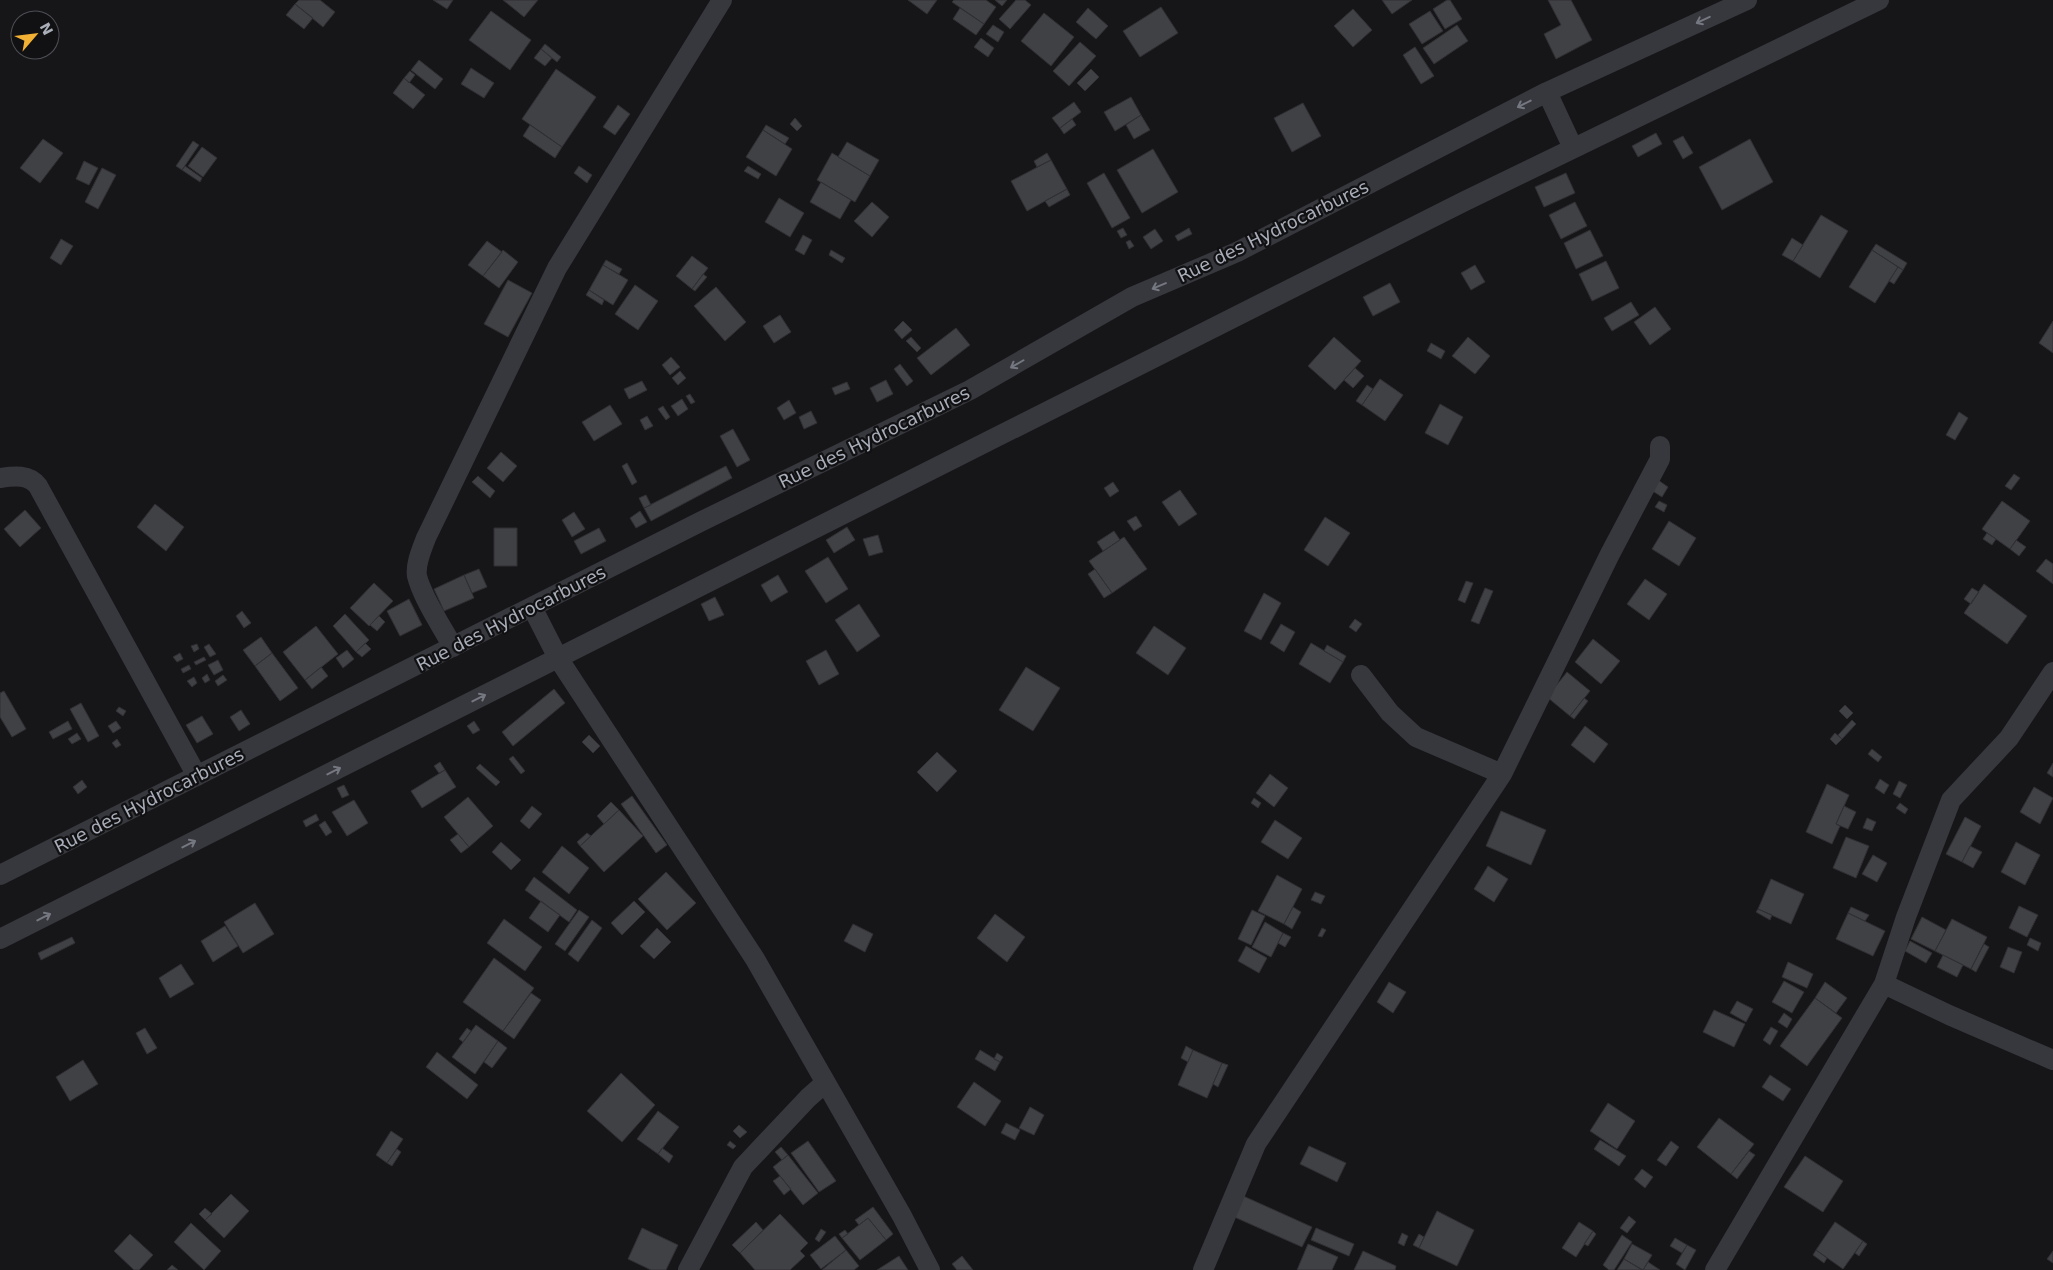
<svg xmlns="http://www.w3.org/2000/svg" width="2053" height="1270" viewBox="0 0 2053 1270" font-family="'DejaVu Sans',sans-serif">
<rect width="100%" height="100%" fill="#161618"/>
<path fill="#404145" stroke="#303034" d="M299 0H320L335 12 323 27 295 4Z
M433 0H453L447 9Z
M503 0H538L524 17Z
M908 0H937L927 14Z
M954 0H986L996 7 984 24 952 2Z
M995 0H1007L1002 6Z
M1016 0H1025L1031 5 1010 29 999 19Z
M1382 0H1412L1392 14Z
M1447 0H1450L1462 19 1445 29 1433 9Z
M1548 0H1571L1592 40 1556 59 1544 34 1561 25Z
M295 4 313 18 304 29 286 15Z
M1161 7 1178 33 1140 57 1123 31Z
M960 8 984 24 976 35 953 19Z
M1088 8 1108 26 1096 39 1076 22Z
M1353 9 1372 30 1353 47 1334 26Z
M491 11 531 40 510 70 469 40Z
M1430 11 1443 31 1422 44 1409 24Z
M1044 13 1074 37 1051 66 1021 41Z
M993 25 1004 32 998 42 986 34Z
M1457 25 1468 41 1434 64 1423 48Z
M981 38 994 48 988 57 974 47Z
M1080 42 1096 56 1069 86 1053 71Z
M545 44 561 57 557 62 541 49Z
M1415 47 1434 76 1421 84 1403 55Z
M541 49 552 58 545 66 534 58Z
M419 60 443 79 435 89 411 70Z
M471 68 494 83 484 98 461 84Z
M556 69 596 97 562 147 522 119Z
M1091 69 1099 77 1085 91 1077 83Z
M410 71 415 75 409 83 404 78Z
M404 78 425 95 413 109 393 93Z
M1131 97 1141 115 1115 131 1104 112Z
M1074 102 1081 112 1060 128 1052 118Z
M1303 103 1321 136 1292 152 1274 118Z
M618 105 630 114 615 135 603 127Z
M1141 115 1150 130 1134 139 1126 125Z
M795 118 802 126 797 131 790 124Z
M1072 119 1076 125 1064 134 1060 128Z
M530 125 562 147 555 158 523 136Z
M766 125 789 138 785 144 763 130Z
M763 130 792 149 776 176 746 157Z
M1656 133 1662 144 1638 157 1632 146Z
M1683 136 1693 153 1683 159 1673 141Z
M43 139 63 153 40 183 20 168Z
M1750 139 1773 182 1722 210 1699 167Z
M193 141 199 145 182 170 176 166Z
M847 142 879 160 870 176 838 157Z
M202 147 217 158 203 177 188 166Z
M1153 149 1178 192 1142 213 1117 170Z
M832 153 870 176 855 202 817 180Z
M1047 153 1051 160 1037 167 1034 161Z
M1051 160 1067 189 1027 211 1011 181Z
M84 161 98 168 89 185 76 179Z
M185 166 202 178 200 182 182 170Z
M579 166 592 175 587 183 574 173Z
M748 166 761 174 758 179 744 171Z
M102 168 116 175 98 209 85 202Z
M1104 173 1130 218 1112 228 1087 183Z
M1566 173 1575 193 1544 207 1535 187Z
M821 182 851 200 840 219 810 202Z
M1067 189 1070 195 1049 207 1045 201Z
M779 198 804 213 790 237 765 222Z
M872 202 889 217 872 237 854 221Z
M1575 202 1587 226 1561 239 1549 215Z
M1821 215 1848 231 1820 278 1793 261Z
M1123 228 1127 235 1121 238 1117 231Z
M1189 228 1192 234 1178 241 1175 236Z
M1155 229 1163 241 1151 249 1143 237Z
M1590 230 1603 256 1576 269 1564 243Z
M803 235 812 240 804 255 795 250Z
M1792 238 1803 245 1793 261 1782 255Z
M61 239 73 246 61 265 50 258Z
M1130 240 1134 246 1129 249 1126 242Z
M487 241 502 252 483 276 468 265Z
M1876 244 1907 263 1903 270 1872 250Z
M503 250 518 262 499 288 483 276Z
M831 250 845 258 842 263 829 255Z
M1872 250 1898 267 1875 303 1849 287Z
M692 256 708 268 692 289 676 276Z
M606 260 622 269 619 274 603 265Z
M1606 261 1619 288 1592 301 1579 274Z
M603 265 628 280 613 305 589 290Z
M1475 265 1485 282 1471 290 1461 273Z
M1898 267 1903 270 1894 284 1889 281Z
M703 274 707 277 695 291 692 289Z
M508 280 532 293 508 337 484 324Z
M1390 283 1400 302 1373 316 1363 297Z
M635 285 658 301 638 330 615 314Z
M716 287 746 322 725 341 694 306Z
M589 290 604 300 602 305 586 295Z
M1631 302 1639 315 1612 331 1604 318Z
M1655 307 1671 329 1650 345 1634 322Z
M780 315 791 332 774 343 763 326Z
M903 321 912 330 902 339 894 330Z
M2053 321V353L2039 343Z
M956 328 970 345 931 375 917 358Z
M911 337 921 348 917 352 906 341Z
M1334 337 1361 361 1335 390 1308 366Z
M1468 337 1490 356 1475 374 1452 356Z
M1431 343 1445 351 1441 359 1427 351Z
M671 357 680 367 670 375 662 365Z
M900 364 913 381 907 386 894 369Z
M1355 368 1364 376 1353 388 1344 380Z
M680 371 686 378 678 385 672 378Z
M1380 379 1403 395 1385 421 1362 405Z
M886 380 893 394 877 402 870 388Z
M642 381 647 390 629 399 624 389Z
M847 382 850 389 835 395 832 388Z
M1367 385 1373 389 1362 405 1356 401Z
M690 394 695 402 691 404 686 396Z
M682 399 688 409 678 416 671 406Z
M789 400 796 413 784 420 777 408Z
M1440 404 1463 417 1448 445 1425 433Z
M610 405 622 424 594 441 582 422Z
M663 406 670 417 666 420 658 409Z
M811 411 817 423 804 429 799 417Z
M1959 412 1968 418 1955 440 1946 435Z
M647 416 653 426 645 430 640 420Z
M733 429 750 460 737 467 720 436Z
M501 452 517 466 503 482 487 468Z
M627 463 637 482 632 485 622 466Z
M726 466 732 478 651 521 644 508Z
M2014 474 2020 478 2011 490 2005 486Z
M478 476 495 491 490 498 472 482Z
M1658 480 1668 487 1662 497 1651 490Z
M1113 482 1119 491 1110 497 1104 488Z
M1180 490 1197 514 1179 526 1162 502Z
M646 495 651 505 644 508 639 498Z
M1659 501 1667 505 1664 512 1655 507Z
M2002 501 2030 521 2010 549 1982 529Z
M155 504 184 527 166 551 137 527Z
M25 510 41 528 20 547 4 529Z
M640 511 647 522 636 528 630 518Z
M574 512 585 529 572 537 562 520Z
M1136 516 1142 526 1134 531 1127 521Z
M1325 517 1350 533 1328 566 1304 550Z
M1669 521 1696 538 1679 566 1652 549Z
M847 527 855 540 834 553 826 540Z
M494 528H517V566H494Z
M599 528 606 541 581 554 574 541Z
M1114 531 1120 540 1103 551 1097 542Z
M1987 533 1996 539 1992 545 1983 539Z
M878 535 883 552 869 556 863 539Z
M1124 537 1147 569 1112 593 1089 561Z
M2016 540 2026 547 2019 556 2010 549Z
M828 557 848 589 826 603 805 571Z
M2046 559 2053 564V584L2036 571Z
M479 569 487 587 472 593 464 575Z
M1095 569 1112 593 1104 598 1088 574Z
M464 575 474 598 444 611 434 589Z
M778 575 788 592 771 602 761 585Z
M1645 579 1667 594 1649 620 1627 604Z
M1466 581 1473 583 1465 603 1458 600Z
M374 583 393 601 369 626 350 608Z
M1984 584 2027 616 2007 644 1964 613Z
M1485 588 1493 591 1479 624 1471 621Z
M1972 588 1979 592 1971 604 1964 599Z
M1264 593 1281 603 1261 640 1244 631Z
M715 597 724 615 709 621 701 604Z
M409 599 422 625 400 636 387 611Z
M859 604 880 636 857 652 835 620Z
M242 611 251 623 244 628 236 616Z
M345 614 369 640 356 652 333 626Z
M379 616 385 622 377 631 370 625Z
M1355 619 1362 624 1356 632 1349 627Z
M1281 624 1295 632 1284 652 1270 643Z
M316 626 338 654 305 680 283 652Z
M1154 626 1186 648 1168 675 1136 653Z
M261 637 272 653 255 666 243 650Z
M1593 639 1620 661 1601 684 1575 662Z
M365 643 371 649 362 657 356 652Z
M1311 643 1343 662 1330 683 1299 664Z
M197 644 199 649 194 652 191 646Z
M209 644 216 654 210 657 204 647Z
M1327 645 1346 656 1343 662 1324 651Z
M347 650 354 659 343 668 336 658Z
M826 650 839 674 819 685 806 661Z
M180 653 183 659 177 662 173 657Z
M272 653 298 688 280 701 255 666Z
M204 657 206 660 196 665 194 662Z
M218 660 223 670 214 675 208 665Z
M189 665 191 669 183 673 181 669Z
M321 667 328 676 312 689 305 680Z
M1026 667 1060 688 1033 731 999 710Z
M1567 672 1590 691 1570 716 1547 697Z
M207 674 210 680 205 683 202 678Z
M223 675 227 680 218 686 215 681Z
M194 677 197 683 192 687 187 681Z
M554 689 565 703 513 746 502 732Z
M4 691 26 729 12 737 0 717V693Z
M1584 698 1588 701 1574 719 1570 716Z
M81 703 99 736 88 742 70 709Z
M1845 705 1853 713 1847 719 1839 711Z
M119 707 126 711 123 716 116 711Z
M241 710 250 724 239 731 230 717Z
M202 716 213 734 197 743 186 725Z
M1852 720 1856 724 1842 739 1838 735Z
M68 721 72 729 53 739 49 732Z
M116 721 121 728 113 733 108 726Z
M474 721 480 730 473 734 467 726Z
M1585 726 1608 744 1594 763 1571 745Z
M77 733 81 739 72 744 68 739Z
M1835 733 1842 739 1836 745 1830 739Z
M589 735 600 746 593 753 582 742Z
M117 739 121 745 116 748 112 743Z
M1872 749 1882 757 1878 762 1868 754Z
M937 752 957 771 937 792 917 772Z
M513 756 525 771 521 774 509 759Z
M440 762 445 770 439 773 434 766Z
M2053 763V777L2047 773Z
M480 764 500 782 496 786 476 768Z
M445 770 456 787 422 808 411 791Z
M1270 774 1288 788 1274 807 1256 793Z
M1880 779 1889 785 1884 794 1875 788Z
M82 780 87 787 78 794 73 787Z
M1899 781 1907 785 1900 798 1893 794Z
M1827 784 1849 795 1836 824 1840 826 1832 844 1806 832Z
M344 785 349 795 342 798 337 788Z
M2034 787 2053 798 2040 824 2020 812Z
M632 796 667 845 656 853 621 804Z
M468 797 493 826 469 847 444 817Z
M1254 798 1261 803 1258 808 1251 803Z
M354 800 368 823 347 836 332 812Z
M611 802 619 810 604 824 597 816Z
M1900 803 1908 809 1905 814 1896 808Z
M532 806 542 814 529 829 520 821Z
M1844 806 1856 812 1848 829 1836 824Z
M619 810 643 836 604 872 580 846Z
M1501 811 1546 830 1531 865 1486 846Z
M316 814 319 820 306 827 303 821Z
M1965 817 1981 826 1962 862 1946 854Z
M1867 818 1876 822 1872 831 1863 828Z
M1275 820 1302 838 1288 859 1261 842Z
M325 821 332 832 326 836 319 825Z
M587 833 591 836 580 846 577 842Z
M458 834 469 847 461 853 450 840Z
M1846 837 1869 846 1856 878 1833 868Z
M501 842 521 860 511 870 492 852Z
M2016 842 2040 855 2025 885 2001 872Z
M562 846 589 868 569 894 542 872Z
M1970 846 1982 852 1973 868 1962 862Z
M1873 855 1887 863 1877 882 1862 874Z
M1488 866 1508 879 1494 902 1474 889Z
M666 872 696 903 667 930 638 899Z
M1277 875 1302 889 1284 924 1258 911Z
M534 877 577 910 569 922 525 890Z
M1771 879 1804 894 1791 924 1758 909Z
M1315 892 1325 896 1321 904 1311 900Z
M541 901 560 915 548 932 529 918Z
M634 901 645 912 622 935 611 923Z
M255 903 274 934 243 953 224 922Z
M2019 906 2038 915 2027 937 2009 928Z
M1293 907 1301 912 1292 929 1284 924Z
M1851 907 1869 915 1865 921 1848 913Z
M1758 909 1772 915 1770 920 1756 912Z
M579 910 589 917 565 951 555 944Z
M1252 910 1265 916 1251 945 1238 939Z
M1848 913 1885 931 1873 956 1836 939Z
M995 914 1025 937 1007 962 977 938Z
M1922 917 1946 930 1935 951 1911 939Z
M504 919 542 947 525 971 487 943Z
M1952 919 1987 937 1971 969 1935 951Z
M592 920 602 928 578 962 568 954Z
M1265 922 1283 933 1271 957 1252 947Z
M853 924 873 934 865 952 844 941Z
M225 926 238 946 213 962 201 941Z
M657 928 671 942 654 959 640 946Z
M1322 928 1326 930 1322 937 1318 936Z
M1283 933 1291 937 1285 947 1278 943Z
M72 937 75 943 41 960 38 953Z
M2030 938 2041 943 2038 951 2027 945Z
M1910 941 1932 953 1926 963 1905 951Z
M1984 944 1989 947 1976 972 1971 969Z
M1246 946 1267 958 1259 973 1238 961Z
M2008 947 2022 952 2014 973 2000 967Z
M1943 955 1963 965 1957 977 1937 967Z
M494 958 534 988 503 1031 463 1002Z
M1788 962 1813 974 1807 988 1782 977Z
M181 964 194 984 170 998 159 978Z
M1784 981 1804 992 1792 1013 1772 1002Z
M1389 982 1406 992 1393 1013 1377 1002Z
M1825 982 1847 998 1836 1013 1815 998Z
M531 993 541 1000 514 1039 503 1031Z
M1815 998 1842 1018 1807 1066 1780 1046Z
M1737 1001 1753 1009 1746 1022 1730 1013Z
M1714 1010 1745 1024 1734 1047 1703 1032Z
M1784 1013 1792 1019 1787 1028 1778 1022Z
M476 1025 498 1041 475 1074 452 1057Z
M1771 1027 1778 1031 1770 1045 1763 1040Z
M145 1028 157 1048 147 1054 136 1033Z
M467 1028 471 1031 463 1042 459 1039Z
M498 1041 507 1048 492 1068 484 1062Z
M1186 1046 1193 1050 1188 1062 1181 1058Z
M980 1050 1000 1062 995 1071 975 1059Z
M1193 1050 1222 1063 1207 1098 1178 1085Z
M437 1052 478 1085 467 1099 426 1067Z
M997 1053 1003 1057 1000 1062 994 1059Z
M83 1060 98 1084 70 1101 56 1077Z
M1222 1063 1228 1065 1218 1087 1213 1084Z
M621 1073 655 1105 622 1142 587 1111Z
M1770 1075 1791 1089 1783 1101 1762 1087Z
M974 1082 1001 1101 985 1126 957 1107Z
M1608 1103 1635 1121 1617 1149 1590 1131Z
M1030 1107 1044 1115 1034 1135 1019 1128Z
M658 1111 679 1127 658 1154 637 1139Z
M1719 1118 1754 1144 1731 1174 1697 1147Z
M1006 1123 1020 1130 1015 1140 1001 1133Z
M739 1125 747 1132 740 1138 733 1131Z
M391 1131 403 1139 387 1163 376 1155Z
M1600 1140 1626 1156 1619 1166 1594 1149Z
M730 1141 736 1146 733 1149 727 1145Z
M808 1141 836 1181 819 1192 791 1153Z
M1671 1141 1679 1147 1666 1166 1657 1160Z
M1309 1146 1346 1163 1337 1182 1300 1164Z
M781 1147 788 1155 782 1160 775 1152Z
M662 1148 673 1156 669 1163 658 1154Z
M397 1149 401 1152 392 1166 387 1163Z
M1749 1151 1755 1155 1737 1179 1731 1174Z
M788 1155 818 1193 803 1205 773 1167Z
M1805 1156 1843 1181 1823 1212 1784 1187Z
M1642 1169 1653 1177 1645 1188 1634 1179Z
M780 1176 791 1189 784 1195 773 1181Z
M231 1194 249 1211 224 1238 205 1220Z
M1241 1195 1312 1227 1302 1247 1232 1216Z
M873 1207 893 1234 886 1240 868 1218 859 1225 855 1220Z
M205 1208 212 1214 205 1220 199 1214Z
M1437 1211 1474 1230 1457 1266 1419 1248Z
M780 1214 808 1243 800 1251 805 1256 790 1270H755L740 1253Z
M1629 1216 1636 1222 1627 1233 1620 1228Z
M868 1218 886 1240 860 1260 842 1238Z
M756 1222 763 1230 740 1253 732 1245Z
M1579 1222 1593 1231 1576 1257 1562 1248Z
M1835 1222 1863 1241 1843 1269 1816 1250Z
M191 1223 221 1251 204 1270 174 1242Z
M642 1228 678 1245 666 1270H651L628 1259Z
M1316 1228 1354 1244 1349 1256 1311 1240Z
M821 1229 826 1232 819 1242 815 1239Z
M845 1230 848 1234 842 1238 839 1234Z
M1593 1231 1596 1234 1588 1246 1584 1244Z
M1402 1233 1408 1236 1404 1246 1398 1243Z
M130 1234 153 1255 139 1270H134L114 1251Z
M1419 1234 1424 1237 1419 1248 1413 1245Z
M1622 1235 1632 1242 1614 1270H1609L1603 1265Z
M835 1236 846 1250 821 1269 810 1255Z
M1675 1238 1687 1245 1682 1253 1670 1246Z
M1863 1241 1867 1244 1859 1256 1855 1253Z
M1308 1244 1338 1257 1332 1270H1297Z
M1632 1244 1652 1255 1643 1270 1624 1259Z
M1687 1245 1696 1250 1685 1270 1676 1264Z
M846 1250 859 1266 854 1270H822Z
M1816 1250 1827 1258 1824 1263 1813 1255Z
M1363 1251 1396 1266 1395 1270H1354Z
M2053 1251V1263L2047 1259Z
M899 1256 908 1270H877Z
M962 1256 973 1270H957L952 1264Z
M1624 1259 1642 1270H1617Z
M1648 1262 1660 1270H1643Z
M172 1265 178 1270H167Z"/>
<g fill="none" stroke-linecap="round" stroke-linejoin="round">
<path stroke="#37383d" stroke-width="20" d="M1547 92 1573 148
M0 478C14 476 29 474 38 486L197 776
M532 607 558 658 755 959 902 1216 930 1270
M453 647C442 627 422 597 417 576 415 564 422 549 426 538L557 268 722 0
M1361 675 1390 713 1416 737 1502 774
M0 875 702 521 970 390 1132 297 1237 252 1547 92 1747 0
M0 939 1463 202 1879 0
M1884 984 1949 1015 2053 1060
M688 1270 743 1167 808 1098 825 1083
M1203 1270 1256 1144 1502 774 1610 554 1660 459V446
M1715 1270 1884 984 1906 917 1951 800 2009 738 2053 672"/>
</g>
<defs><path id="oneway-shaft" d="M-6 0H5M1.5-3L5.5 0L1.5 3" fill="none" stroke-width="1.6" stroke-linecap="round" stroke-linejoin="round" transform="scale(1.25)"/></defs>
<g stroke="#757881">
<use href="#oneway-shaft" transform="translate(1703 20) rotate(155)"/>
<use href="#oneway-shaft" transform="translate(1524 104) rotate(153)"/>
<use href="#oneway-shaft" transform="translate(1159 286) rotate(157)"/>
<use href="#oneway-shaft" transform="translate(1017 364) rotate(150)"/>
<use href="#oneway-shaft" transform="translate(479 698) rotate(-27)"/>
<use href="#oneway-shaft" transform="translate(334 771) rotate(-27)"/>
<use href="#oneway-shaft" transform="translate(189 844) rotate(-27)"/>
<use href="#oneway-shaft" transform="translate(44 917) rotate(-27)"/>
</g>
<g text-anchor="middle" dominant-baseline="central" stroke-width="4.5" stroke-linejoin="round" paint-order="stroke">
<g font-size="18" fill="#a8adb8" stroke="#111113">
<text transform="translate(1273 231) rotate(-26)">Rue des Hydrocarbures</text>
<text transform="translate(874 437) rotate(-26)">Rue des Hydrocarbures</text>
<text transform="translate(511 618) rotate(-27)">Rue des Hydrocarbures</text>
<text transform="translate(149 800) rotate(-27)">Rue des Hydrocarbures</text>
</g>
</g>
<g transform="translate(35 35) rotate(62)"><circle r="24" fill="#111113" stroke="#4d4f55"/>
<path d="M0-4L9 19L0 12L-9 19Z" fill="#f2b134"/>
<text y="-8" font-size="14" font-weight="bold" text-anchor="middle" fill="#a8adb8">N</text>
</g>
</svg>
